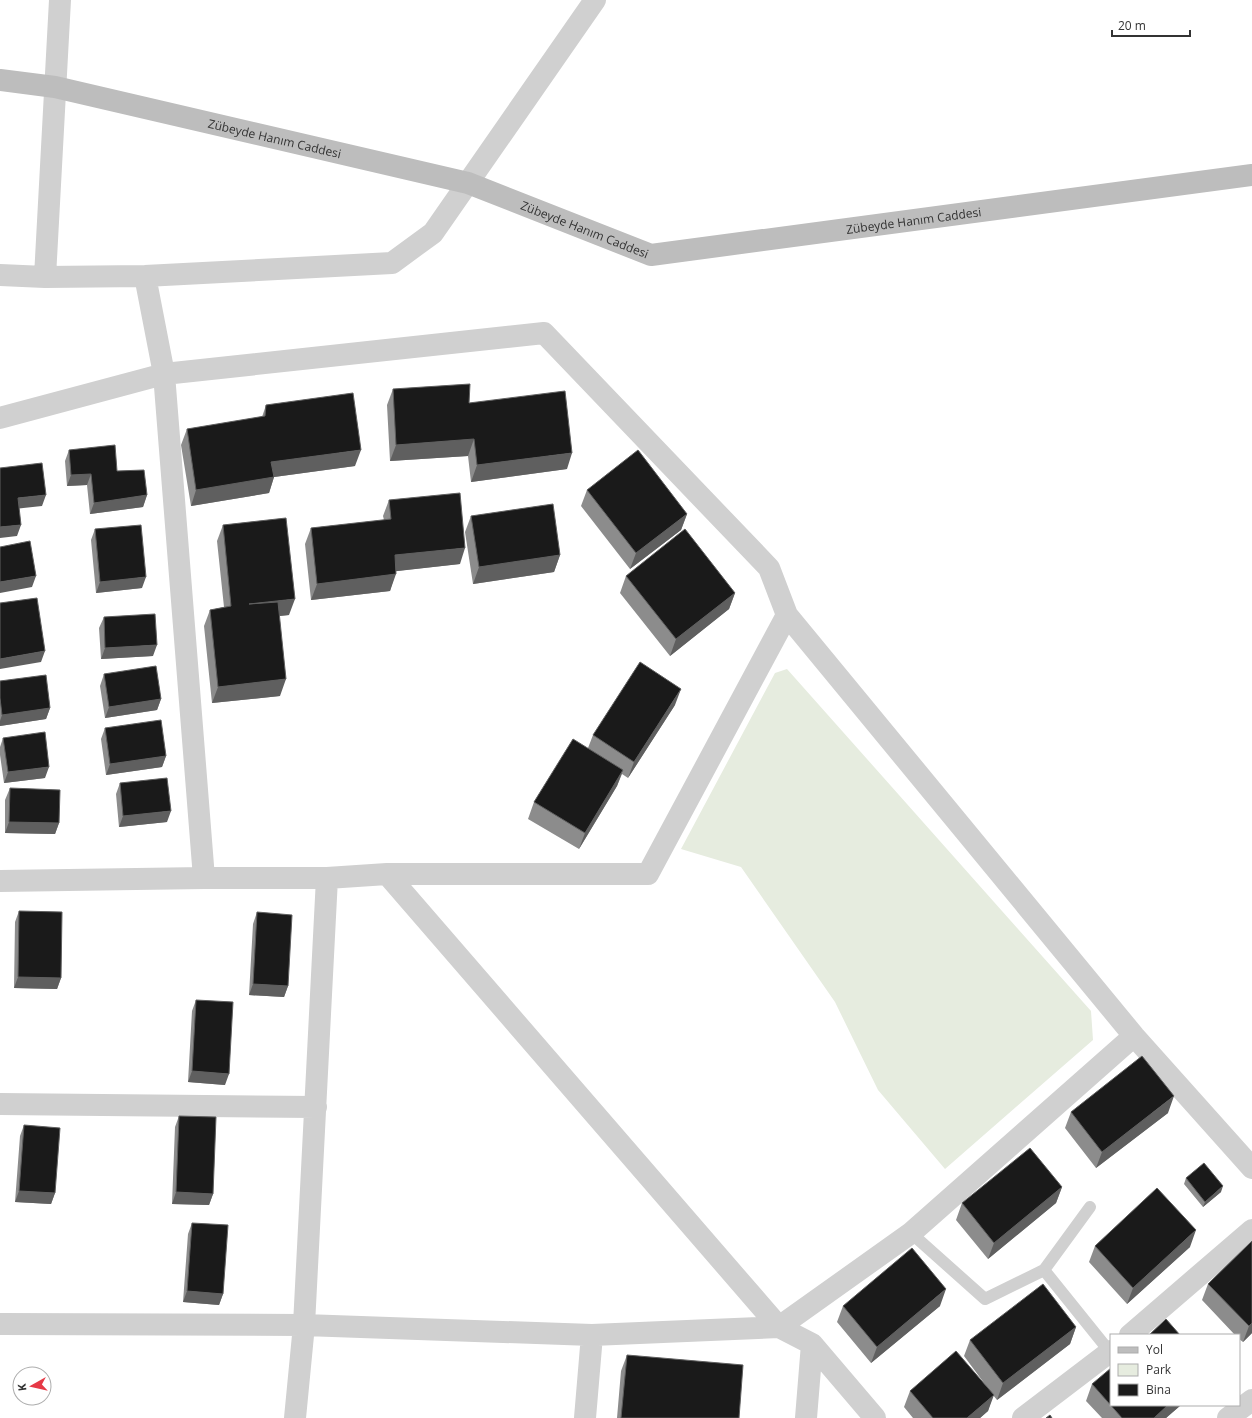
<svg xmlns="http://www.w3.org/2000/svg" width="1252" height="1418" viewBox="0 0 1252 1418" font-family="'Open Sans',sans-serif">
<rect width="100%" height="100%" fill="#fff"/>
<path fill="#e6ecdf" d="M787 669 1091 1011 1093 1040 945 1169 878 1090 835 1002 741 867 681 849 775 673Z"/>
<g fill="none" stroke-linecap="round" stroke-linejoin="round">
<path stroke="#d0d0d0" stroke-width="12" d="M911 1233 985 1299 1044 1270 1090 1207
M1044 1270 1110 1352"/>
<path stroke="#d0d0d0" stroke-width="22" d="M0 275 45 277 60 0
M145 276 164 374 204 878
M45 277 145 276 392 263 433 233 595 0
M0 418 164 374 544 333 769 568 787 615 1134 1036 1252 1168
M387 874 779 1327 812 1344 875 1418
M0 881 204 878H327L387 874H648L787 615
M0 1104 316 1107
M0 1324 304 1325 592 1335 779 1327 911 1233 1134 1036
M1130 1335 1252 1230
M295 1418 304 1325 327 878
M585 1418 592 1335
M806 1418 812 1344
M1023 1418 1111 1351
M1228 1418 1252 1400"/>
<path stroke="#bdbdbd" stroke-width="22" id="s1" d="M0 80 55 87 468 183 651 255 1252 175"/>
</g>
<path fill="#8c8c8c" d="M393 389 469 403 567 469 471 482 468 456 390 461 387 405Z
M266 405 355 466 274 477 269 493 191 506 181 445 187 429 262 417Z
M69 450 117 471 147 495 143 507 90 514 87 485 67 486 65 461Z
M587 490 687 514 681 530 630 569 581 506Z
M389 500 460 564 396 571 390 591 311 600 305 544 311 528 384 520 383 516Z
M471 516 560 555 554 572 473 584 465 532Z
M223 525 289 615 279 616 280 696 212 703 204 626 210 610 224 607 217 541Z
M95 529 142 588 96 593 91 540Z
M626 576 735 593 729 609 670 656 620 593Z
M104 617 153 656 101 659 99 628Z
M104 674 161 699 157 710 105 718 100 686Z
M0 681 50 708 46 719 0 726Z
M675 705 628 778 622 774 617 786 579 849 528 819 534 802 588 748 593 735Z
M105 728 166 756 162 767 106 775 101 739Z
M3 738 45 778 4 783 0 755V747Z
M120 783 167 822 119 827 116 794Z
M10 788 59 823 55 834 5 833V800Z
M19 911 61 978 57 989 14 988 15 922Z
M257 912 288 986 284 997 249 995 253 924Z
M196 1000 225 1085 188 1082 192 1011Z
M1071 1112 1168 1113 1096 1168 1065 1128Z
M179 1116 213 1194 209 1205 172 1204 175 1127Z
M24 1125 55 1193 51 1204 15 1202 20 1136Z
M1186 1178 1221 1192 1203 1207 1184 1184Z
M1062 1187 1056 1203 988 1259 956 1220 962 1203Z
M192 1223 223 1294 219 1305 183 1302 188 1234Z
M1252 1241V1333L1243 1342 1239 1339V1335H1235L1202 1300 1208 1284Z
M1095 1246 1190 1247 1127 1304 1089 1262Z
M843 1306H940L871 1363 837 1322Z
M1076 1327 1070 1344 997 1400 993 1395 988 1411 980 1418H913L904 1407 910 1391H990L964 1356 970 1340Z
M627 1355 739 1418H617L621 1371Z
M1092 1384 1181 1405 1166 1418H1102L1086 1401Z"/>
<path fill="#5f5f5f" d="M474 439 468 456 390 461 396 445Z
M361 450 355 466 274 477 269 493 191 506 196 490 271 462Z
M572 453 567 469 471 482 477 465Z
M91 474 87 485 67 486 71 475Z
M46 495 42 506 14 509 18 498Z
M147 495 143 507 90 514 94 503Z
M687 514 681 530 630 569 636 553Z
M21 525 17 536 0 538V527Z
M465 548 460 564 389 572 395 555Z
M560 555 554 572 473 584 479 567Z
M396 574 390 591 311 600 317 584Z
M36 576 32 587 0 593V582Z
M146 577 142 588 96 593 100 582Z
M735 593 729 609 670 656 676 639Z
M295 599 289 615 243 620 249 604Z
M157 645 153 656 101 659 105 648Z
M45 651 41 662 0 669V659Z
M286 679 280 696 212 703 218 687Z
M681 689 675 705 628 778 634 762Z
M161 699 157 710 105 718 109 707Z
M50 708 46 719 0 726V721L2 715Z
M166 756 162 767 106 775 110 764Z
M49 767 45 778 4 783 8 772Z
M623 770 617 786 579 849 585 833Z
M171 811 167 822 119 827 123 816Z
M9 822 59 823 55 834 5 833Z
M18 977 61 978 57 989 14 988Z
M253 984 288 986 284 997 249 995Z
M192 1071 229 1074 225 1085 188 1082Z
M1174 1096 1168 1113 1096 1168 1102 1152Z
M1223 1186 1221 1192 1203 1207 1205 1202Z
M1062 1187 1056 1203 988 1259 994 1243Z
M19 1191 55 1193 51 1204 15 1202Z
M176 1192 213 1194 209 1205 172 1204Z
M1196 1230 1190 1247 1127 1304 1133 1288Z
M946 1289 940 1306 871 1363 877 1347Z
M187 1291 223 1294 219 1305 183 1302Z
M1252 1323V1333L1243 1342 1249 1326Z
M1076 1327 1070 1344 997 1400 1003 1383Z
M994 1395 988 1411 980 1418H967Z
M1168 1405H1181L1166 1418H1154Z"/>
<path fill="#1a1a1a" stroke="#5f5f5f" d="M470 384 469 403 565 391 572 453 477 465 474 439 396 445 393 389Z
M353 393 361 450 271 462 274 477 196 490 187 429 265 416 266 405Z
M115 445 117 471 144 470 147 495 94 503 91 474 71 475 69 450Z
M638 450 687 514 636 553 587 490Z
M42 463 46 495 18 498 21 525 0 527V468Z
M460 493 465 548 395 555 396 574 317 584 311 528 391 519 389 500Z
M553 504 560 555 479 567 471 516Z
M286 518 295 599 249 604 278 602 286 679 218 687 210 610 231 606 223 525Z
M141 525 146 577 100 582 95 529Z
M685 529 735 593 676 639 626 576Z
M30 541 36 576 0 582V547Z
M37 598 45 651 0 659V603Z
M155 614 157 645 105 648 104 617Z
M640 662 681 689 634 762 593 735Z
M156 666 161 699 109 707 104 674Z
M46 675 50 708 2 715 0 698V681Z
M161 720 166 756 110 764 105 728Z
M45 732 49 767 8 772 3 738Z
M573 739 623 770 585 833 534 802Z
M167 778 171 811 123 816 120 783Z
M10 788 60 790 59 823 9 822Z
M19 911 62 912 61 978 18 977Z
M257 912 292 915 288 986 253 984Z
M196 1000 233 1002 229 1074 192 1071Z
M1142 1056 1174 1096 1102 1152 1071 1112Z
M179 1116 216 1117 213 1194 176 1192Z
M24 1125 60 1128 55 1193 19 1191Z
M1030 1148 1062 1187 994 1243 962 1203Z
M1204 1163 1223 1186 1205 1202 1186 1178Z
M1157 1188 1196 1230 1133 1288 1095 1246Z
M192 1223 228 1225 223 1294 187 1291Z
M1252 1241V1323L1249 1326 1208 1284Z
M912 1248 946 1289 877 1347 843 1306Z
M1043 1284 1076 1327 1003 1383 970 1340Z
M1166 1319 1180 1335H1149Z
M956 1351 994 1395 967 1418H933L910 1391Z
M627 1355 743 1365 739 1418H621Z
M1111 1368V1405H1168L1154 1418H1122L1092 1384Z
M1050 1415 1052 1418H1046Z"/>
<g text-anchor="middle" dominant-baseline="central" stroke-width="4" stroke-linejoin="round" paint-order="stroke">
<g font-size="12" fill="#333" stroke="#fff">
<text stroke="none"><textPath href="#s1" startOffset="281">Zübeyde Hanım Caddesi</textPath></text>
<text stroke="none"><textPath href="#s1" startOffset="941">Zübeyde Hanım Caddesi</textPath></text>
<text stroke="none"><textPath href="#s1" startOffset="605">Zübeyde Hanım Caddesi</textPath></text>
</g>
</g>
<rect x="1110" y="1334" width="130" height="72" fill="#ffffff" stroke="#adadad"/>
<rect x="1118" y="1347" width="20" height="6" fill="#bdbdbd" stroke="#adadad"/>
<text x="1146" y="1354" font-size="12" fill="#333333">Yol</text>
<rect x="1118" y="1364" width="20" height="12" fill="#e6ecdf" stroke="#adadad"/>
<text x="1146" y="1374" font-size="12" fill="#333333">Park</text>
<rect x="1118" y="1384" width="20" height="12" fill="#1a1a1a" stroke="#adadad"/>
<text x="1146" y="1394" font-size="12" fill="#333333">Bina</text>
<g transform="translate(32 1386) rotate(262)"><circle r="19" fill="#ffffff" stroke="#adadad"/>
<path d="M0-3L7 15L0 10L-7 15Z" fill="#e63946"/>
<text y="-6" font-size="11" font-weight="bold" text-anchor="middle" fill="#333333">K</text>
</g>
<path d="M1112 30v6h78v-6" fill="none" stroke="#333333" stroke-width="2"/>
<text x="1118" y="30" font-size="12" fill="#333333" stroke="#ffffff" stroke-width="3" paint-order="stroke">20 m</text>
</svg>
